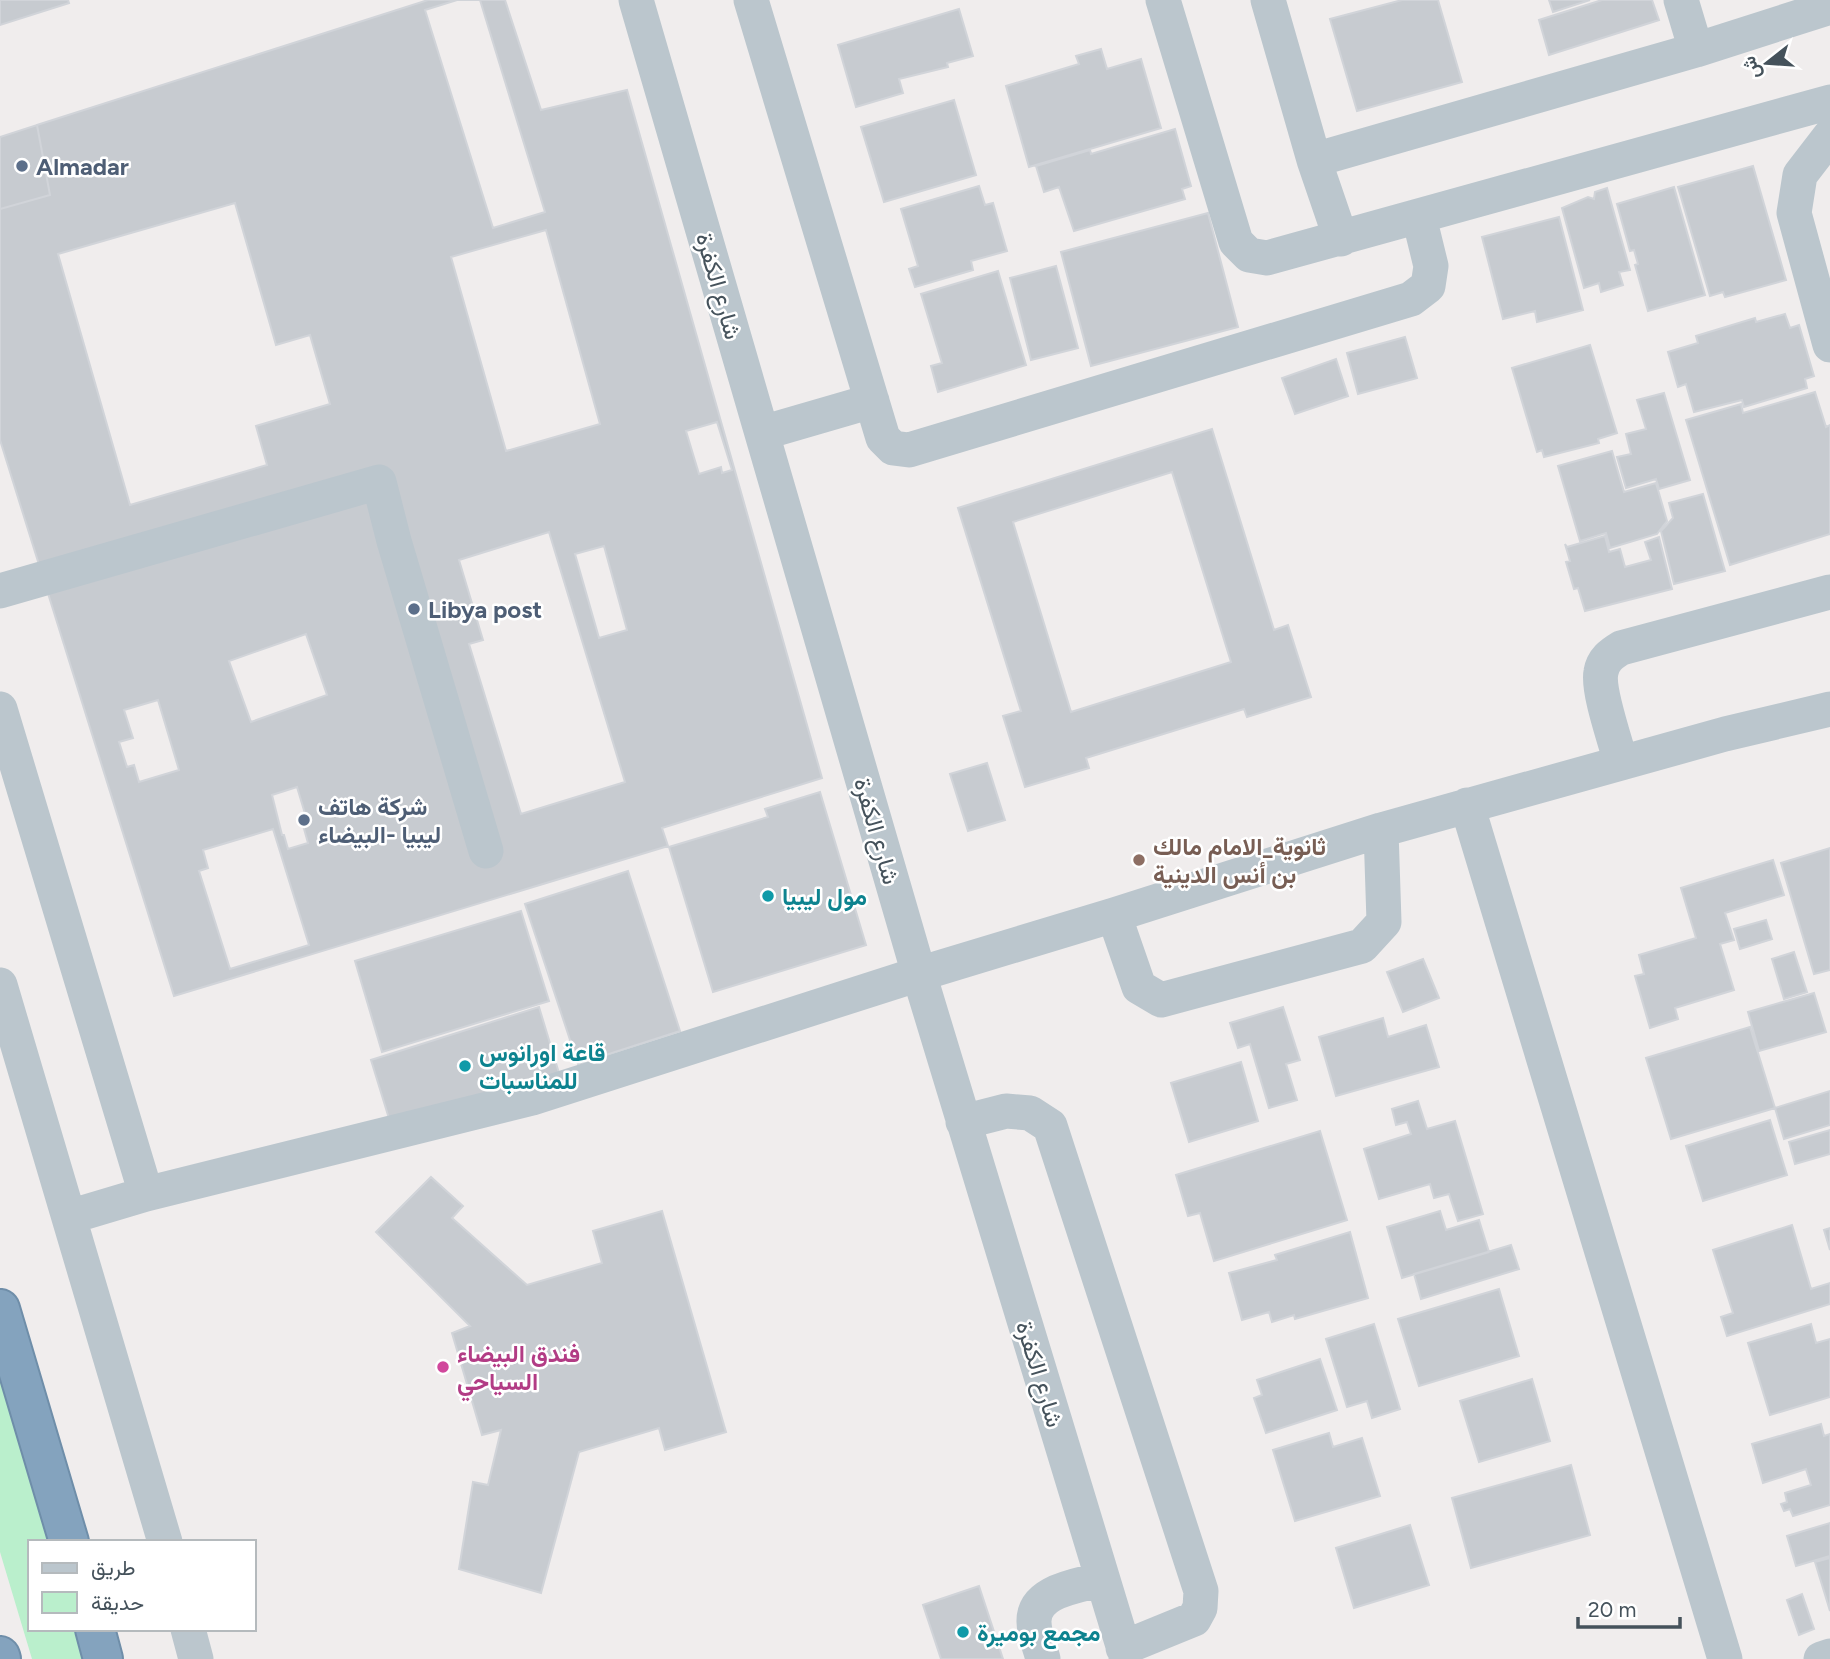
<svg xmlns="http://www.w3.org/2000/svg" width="1830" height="1659" viewBox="0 0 1830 1659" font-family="Figtree,Vazirmatn,sans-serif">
<rect width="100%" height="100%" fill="#f0eded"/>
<path fill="#baefcc" d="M0 1366 52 1542H30V1629H78L87 1659H32L0 1552Z"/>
<path fill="#c7cbd0" stroke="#d1d4d9" stroke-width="2" fill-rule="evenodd" d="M0 0H68L69 3 0 25Z
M428 0H505L541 110 627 90 822 778 662 828 668 846 174 996 0 440V209L50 195 37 125Z
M457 0H480L545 212 493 228 425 10Z
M1402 0H1438L1462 82 1357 111 1330 19Z
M1549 0H1590L1553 12Z
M1602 0H1652L1659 20 1549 55 1539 20Z
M959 9 973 56 947 63 948 67 899 79 903 93 856 107 838 45Z
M1101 49 1107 69 1141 59 1161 128 1029 167 1006 86 1079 64 1076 56Z
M954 100 976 175 884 202 861 127Z
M37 125 50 195 0 209V137Z
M1175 129 1191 186 1182 189 1185 199 1074 231 1059 187 1044 192 1036 166 1090 150 1091 154Z
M1753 166 1786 280 1725 297 1723 292 1710 296 1678 187Z
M979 186 985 205 993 203 1007 251 971 261 973 270 915 287 909 269 918 266 901 209Z
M1674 187 1705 295 1648 311 1635 265 1638 264 1634 250 1630 251 1617 204Z
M1607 188 1630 270 1619 272 1623 285 1601 292 1599 283 1584 288 1562 208 1588 197 1594 199 1595 192Z
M235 203 276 345 310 335 330 404 256 426 267 465 130 505 58 254Z
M1208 213 1238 327 1091 366 1061 252Z
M1559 217 1583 310 1537 322 1535 311 1503 319 1482 237Z
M546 230 600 424 506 451 451 257Z
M1056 266 1078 348 1031 360 1010 278Z
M998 271 1026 365 938 392 931 366 942 363 921 294Z
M1785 314 1790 328 1799 325 1814 376 1805 379 1807 388 1744 407 1742 400 1694 412 1686 384 1678 387 1668 352 1698 343 1696 336 1755 318 1756 322Z
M1405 337 1417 378 1358 394 1347 353Z
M1590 345 1617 433 1598 439 1599 443 1544 457 1542 450 1537 452 1512 368Z
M1336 359 1348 396 1295 414 1282 378Z
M1815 392 1826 427 1830 425V534L1730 565 1686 420 1741 404 1743 413Z
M1664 393 1690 480 1659 489 1656 479 1626 488 1617 457 1631 454 1626 434 1646 429 1637 400Z
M717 422 732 470 722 473 721 467 699 474 686 431Z
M1212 429 1274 630 1288 625 1311 697 1247 717 1244 709 1086 758 1089 768 1025 787 1003 716 1021 711 958 508ZM1172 472 1231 662 1071 712 1013 522Z
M1612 451 1624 492 1656 483 1667 521 1657 534 1610 548 1606 533 1580 541 1558 466Z
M1703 494 1725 571 1674 584 1661 531 1673 518 1669 503Z
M549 532 625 782 521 814 469 644 483 640 459 560Z
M1605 536 1609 552 1620 549 1625 567 1651 560 1645 542 1659 537 1672 589 1585 611 1578 588 1574 589 1566 562 1570 561 1565 544 1567 547Z
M604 546 627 630 599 638 575 554Z
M306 634 327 695 251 722 229 661Z
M158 700 179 770 139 782 134 765 127 767 119 742 133 738 124 710Z
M987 763 1005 820 968 831 950 774Z
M297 787 306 817 301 818 308 843 288 849 284 835H282L272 795Z
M820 792 866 945 713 992 669 847 768 817 765 809Z
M273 829 309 945 230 969 199 871 208 868 203 850Z
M1830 848V970L1814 974 1781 863Z
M1773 860 1784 895 1725 913 1734 940 1720 944 1734 990 1675 1008 1678 1019 1650 1028 1635 976 1644 974 1639 955 1696 938 1681 888Z
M628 871 680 1031 578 1064 525 904Z
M521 911 549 1001 382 1052 355 961Z
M1766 920 1772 939 1740 949 1734 929Z
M1794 952 1807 992 1784 999 1772 959Z
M1423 959 1439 998 1403 1012 1387 972Z
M1814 993 1826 1032 1759 1051 1748 1012Z
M539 1007 559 1073 391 1125 371 1060Z
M1283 1007 1300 1060 1286 1064 1297 1100 1269 1108 1250 1044 1238 1048 1230 1023Z
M1383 1018 1388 1037 1426 1025 1439 1067 1336 1096 1319 1037Z
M1750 1027 1775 1108 1671 1139 1646 1058Z
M1241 1062 1258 1121 1189 1142 1171 1083Z
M1830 1091V1125L1784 1139 1775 1108Z
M1418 1101 1427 1129 1455 1121 1483 1214 1458 1221 1449 1194 1434 1198 1430 1184 1379 1199 1364 1149 1411 1134 1407 1122 1396 1125 1392 1109Z
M1770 1120 1787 1175 1703 1201 1686 1146Z
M1830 1130V1154L1795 1164 1789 1142Z
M1320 1131 1347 1220 1214 1261 1200 1213 1188 1216 1176 1175Z
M431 1177 463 1206 452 1218 527 1285 602 1263 593 1231 662 1211 726 1432 665 1450 659 1428 579 1452 541 1593 459 1569 473 1482 488 1485 501 1430 482 1435 452 1333 470 1326 376 1232Z
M1440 1211 1446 1230 1479 1220 1489 1252 1402 1278 1387 1227Z
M1792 1225 1811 1289 1830 1283V1304L1727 1336 1721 1317 1733 1313 1713 1250Z
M1830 1228V1250L1824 1230Z
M1350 1232 1368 1298 1295 1319 1294 1315 1272 1322 1269 1312 1242 1320 1229 1273 1277 1260 1275 1255Z
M1511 1245 1519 1269 1421 1299 1414 1274Z
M1499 1289 1519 1356 1419 1386 1398 1319Z
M1374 1324 1400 1409 1372 1418 1367 1401 1347 1407 1326 1339Z
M1811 1324 1816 1343 1830 1339V1397L1770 1415 1748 1343Z
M1320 1359 1337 1410 1266 1433 1254 1398 1262 1395 1257 1380Z
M1532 1379 1550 1441 1479 1462 1460 1401Z
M1821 1424 1824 1436 1830 1434V1505L1793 1516 1790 1509 1784 1511 1781 1504 1787 1502 1785 1493 1811 1485 1806 1469 1763 1483 1752 1444Z
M1329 1433 1333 1447 1362 1438 1380 1496 1295 1521 1273 1450Z
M1571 1465 1590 1535 1471 1568 1452 1498Z
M1830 1523V1556L1796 1566 1787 1536Z
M1410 1525 1429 1585 1354 1608 1336 1548Z
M1830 1558V1611L1815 1562Z
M979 1586 1003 1659H941L923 1605Z
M1802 1594 1814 1629 1799 1635 1787 1600Z"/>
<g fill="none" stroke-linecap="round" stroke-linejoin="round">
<defs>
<path id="highway" d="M0 1309 69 1542
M95 1629 103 1659
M0 1656 1 1659"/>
</defs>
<use href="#highway" stroke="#6f8ea9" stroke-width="42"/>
<path stroke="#bbc6cd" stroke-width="35" d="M636 0 919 974 1127 1659
M751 0 883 438 893 448 909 450 1411 299 1428 286 1431 266 1419 217
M1163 0 1236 242 1249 255 1267 258 1830 102
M1268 0 1314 160 1341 239
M1681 0 1696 50
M1830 136 1800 175 1794 213 1830 345
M1314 160 1696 50 1830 7
M762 433 872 401
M0 591 379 482 394 541 486 851
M0 709 146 1194
M1621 763C1616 743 1597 690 1601 672 1603 660 1611 654 1621 648L1830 592
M1467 805 1725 1659
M1114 915 1139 987 1161 1000 1362 946 1384 922 1381 830
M0 985 165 1542
M963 1122 1006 1111 1030 1113 1050 1126 1201 1591 1200 1608 1194 1619 1123 1648
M69 1217 146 1194 532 1098 919 974 1114 915 1381 830 1725 734 1830 709
M188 1629 196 1659
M1043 1659C1040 1647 1034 1634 1034 1622 1033 1590 1079 1586 1102 1579
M1821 1659 1830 1656"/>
<use href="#highway" stroke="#84a3be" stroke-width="38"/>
</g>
<g fill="#5c6f8a" stroke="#fff" stroke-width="2.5">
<circle cx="22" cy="166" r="7"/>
<circle cx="414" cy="609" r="7"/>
<circle cx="304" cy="820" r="7"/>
</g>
<circle fill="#8d6e63" stroke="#fff" stroke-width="2.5" cx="1139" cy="860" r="7"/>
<g fill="#0f9aa8" stroke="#fff" stroke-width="2.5">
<circle cx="768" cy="896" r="7"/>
<circle cx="465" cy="1066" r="7"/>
<circle cx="963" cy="1632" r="7"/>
</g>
<circle fill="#d1479c" stroke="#fff" stroke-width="2.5" cx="443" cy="1367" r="7"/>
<g text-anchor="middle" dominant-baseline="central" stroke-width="5" stroke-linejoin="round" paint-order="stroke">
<g font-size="24" font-weight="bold" fill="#4e5e75" stroke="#fff" text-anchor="start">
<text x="36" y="166">Almadar</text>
<text x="428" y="609">Libya post</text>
<text x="318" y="806">شركة هاتف<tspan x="318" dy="28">ليبيا -البيضاء</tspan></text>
</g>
<g font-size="24" fill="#45525b" stroke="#fff">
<text transform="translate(719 286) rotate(74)">شارع الكفرة</text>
<text transform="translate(877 831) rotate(74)">شارع الكفرة</text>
<text transform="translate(1040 1374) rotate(73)">شارع الكفرة</text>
</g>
<g font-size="24" font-weight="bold" fill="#785e54" stroke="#fff" text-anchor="start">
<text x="1153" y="846">ثانوية_الامام مالك<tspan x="1153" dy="28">بن أنس الدينية</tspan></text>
</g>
<g font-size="24" font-weight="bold" fill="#0d838f" stroke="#fff" text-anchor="start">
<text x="782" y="896">مول ليبيا</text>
<text x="479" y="1052">قاعة اورانوس<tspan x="479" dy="28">للمناسبات</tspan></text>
<text x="977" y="1632">مجمع بوميرة</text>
</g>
<g font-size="24" font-weight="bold" fill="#b23c85" stroke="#fff" text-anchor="start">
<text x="457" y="1353">فندق البيضاء<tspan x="457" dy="28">السياحي</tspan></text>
</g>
</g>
<rect x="28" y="1540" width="228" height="91" fill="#ffffff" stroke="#b5babd" stroke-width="2"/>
<rect x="42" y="1563" width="35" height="10" fill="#bbc6cd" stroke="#b5babd" stroke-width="2"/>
<text x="91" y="1575" font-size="21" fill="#45525b">طريق</text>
<rect x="42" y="1592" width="35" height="21" fill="#baefcc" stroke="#b5babd" stroke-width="2"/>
<text x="91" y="1610" font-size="21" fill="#45525b">حديقة</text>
<g transform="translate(1767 63) rotate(253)" stroke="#ffffff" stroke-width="5" paint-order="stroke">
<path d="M0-5L12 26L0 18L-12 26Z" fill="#45525b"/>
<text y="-10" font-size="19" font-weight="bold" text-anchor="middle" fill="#45525b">ش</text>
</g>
<path d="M1578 1617v10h102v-10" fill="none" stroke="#45525b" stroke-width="3.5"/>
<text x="1588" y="1617" font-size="21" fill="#45525b" stroke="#ffffff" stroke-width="5" paint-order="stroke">20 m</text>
</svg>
